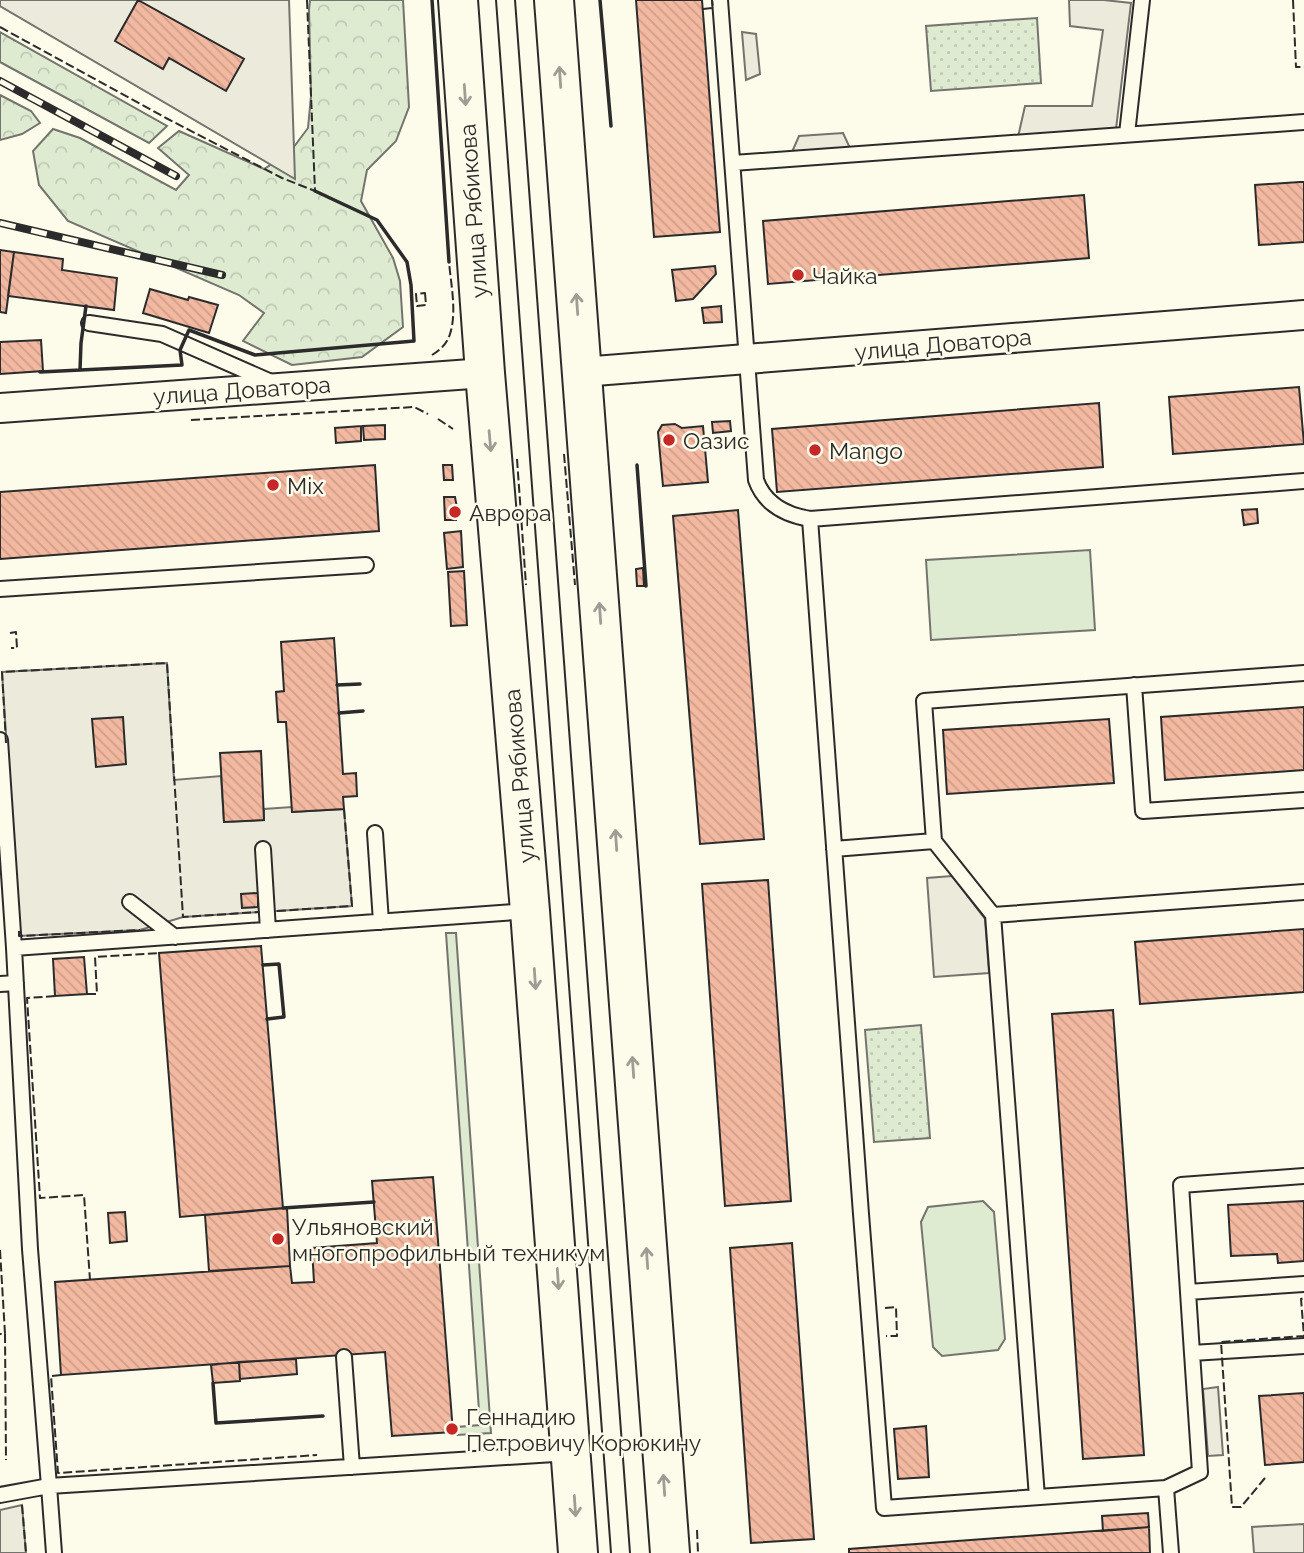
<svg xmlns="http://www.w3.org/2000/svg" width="1304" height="1553" viewBox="0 0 1304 1553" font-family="Raleway,sans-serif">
<defs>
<pattern id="forest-crowns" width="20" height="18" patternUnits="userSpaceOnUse" patternTransform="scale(1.75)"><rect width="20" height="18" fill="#deebd1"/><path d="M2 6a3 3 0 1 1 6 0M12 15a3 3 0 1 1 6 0" fill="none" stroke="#bfcab4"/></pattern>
<pattern id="park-dots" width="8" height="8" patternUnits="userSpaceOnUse" patternTransform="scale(1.75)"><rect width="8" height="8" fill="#deebd1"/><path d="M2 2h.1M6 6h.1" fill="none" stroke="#bfcab4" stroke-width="1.8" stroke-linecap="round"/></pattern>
<pattern id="building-back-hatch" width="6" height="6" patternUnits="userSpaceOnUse" patternTransform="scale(1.75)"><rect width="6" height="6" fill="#f2b8a0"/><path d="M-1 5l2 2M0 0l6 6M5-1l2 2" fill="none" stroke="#d09e8a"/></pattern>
</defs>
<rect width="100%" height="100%" fill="#fdfbea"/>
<path fill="#deebd1" stroke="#74746e" stroke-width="2" d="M1090 550 1095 630 931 640 926 560Z
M446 933H456L491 1433 457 1435V1427L480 1425Z
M983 1201 994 1212 1005 1339 998 1350 942 1356 933 1347 921 1222 928 1207Z"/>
<path fill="url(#forest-crowns)" stroke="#74746e" stroke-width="2" d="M310 0H403L409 107 396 141 367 170 361 201 393 258 400 281 403 327 362 357 292 365 243 341 264 313 239 295 68 221 39 185 33 151 53 129 80 138 176 190 189 175 158 148 179 131 264 169 290 152 308 128 311 96 309 10Z
M0 32 167 126 149 143 0 62Z
M0 95 31 111 40 123 22 134 0 140Z"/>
<path fill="url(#park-dots)" stroke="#74746e" stroke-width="2" d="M1037 18 1041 83 931 91 926 26Z
M921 1025 930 1138 874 1142 865 1030Z"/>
<path fill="#eceadb" stroke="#74746e" stroke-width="2" d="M0 0H289L295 179 0 6Z
M1069 0H1104L1131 3 1116 129 1018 137 1025 106H1092L1103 30 1070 26Z
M742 32 756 34 760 74 746 80Z
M843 133 850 148 792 152 799 136Z
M167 663 174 780 221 776 224 822 264 820V809L292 807V812L344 809 352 906 183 917 140 930 19 936 2 672Z
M952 876 985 919 989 973 934 977 927 878Z
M1218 1387 1223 1455 1208 1456 1203 1389Z
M22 1505 26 1553H0V1510Z
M1304 1524V1553H1254L1252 1527Z"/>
<path fill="url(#building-back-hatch)" stroke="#2b2b2b" stroke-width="2" d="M138 0 244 59 226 91 169 58 163 69 115 41Z
M636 0H702L720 232 654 237Z
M1300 182H1304V242L1259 245 1255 185Z
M1084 195 1089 258 768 284 763 221Z
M0 250 14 252 6 313 0 312Z
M14 252 63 259 62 270 117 278 114 310 8 296Z
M715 266 716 274 693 299 676 301 672 270Z
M150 289 188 300 189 297 218 305 209 333 143 313Z
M721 306 722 322 704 323 702 308Z
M41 340 43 371 0 374V342Z
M1299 387 1304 444 1173 454 1169 397Z
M1099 403 1103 467 777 492 772 429Z
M730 421 731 431 713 433 712 422Z
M675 424 682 428 703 426 708 482 663 486 658 432 662 425Z
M385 425V439L364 440 363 426Z
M361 426V441L336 443 335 428Z
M375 465 379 531 0 559V492Z
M443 465H452L453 480H444Z
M444 497H455L457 508 456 520H445Z
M1257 509 1258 523 1244 525 1242 510Z
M738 510 764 839 700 844 673 516Z
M461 531 463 567 447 569 444 533Z
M643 568 644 586H637L636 569Z
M464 571 467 625 451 626 448 572Z
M334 638 343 774 356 773 357 796 343 797 344 809 292 812 286 722H278L276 692 284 691 281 642Z
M1304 707V770L1165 780 1161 717Z
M123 717 126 764 96 767 92 719Z
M1109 719 1114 783 947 794 943 730Z
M261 751 264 820 224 822 220 753Z
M768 880 791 1201 725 1206 702 884Z
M258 893V907L242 908 241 894Z
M1304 929V992L1140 1004 1135 942Z
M261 946 283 1208 180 1217 159 953Z
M84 957 87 994 55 996 53 959Z
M1113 1010 1144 1455 1083 1459 1052 1014Z
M433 1177 453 1432 392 1436 385 1352 61 1375 55 1282 290 1266 292 1283 314 1282 312 1248 377 1243 372 1181Z
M1304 1201V1261L1278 1263 1277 1254 1231 1256 1228 1205Z
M287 1208 290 1266 209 1271 205 1215Z
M125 1212 127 1241 110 1243 108 1213Z
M792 1243 814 1539 751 1543 730 1248Z
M296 1359 297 1374 240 1379 239 1362Z
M239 1362 240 1381 213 1383 211 1365Z
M1304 1393V1462L1265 1465 1259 1396Z
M926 1426 929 1477 898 1479 894 1429Z
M1148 1513 1149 1527 1103 1531 1102 1516Z
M1149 1527 1150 1553H849V1549Z"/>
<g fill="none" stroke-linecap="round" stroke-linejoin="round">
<defs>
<path id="lane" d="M720 0 756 480C765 505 786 515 810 519L1304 481
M1127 134 1142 0
M733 163 1304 122
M89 323 162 334 271 382
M810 519 861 1214 884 1508 1166 1488 1171 1553
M0 589 366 565
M1134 685 1143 811 1304 800
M0 740 14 948 30 1249 49 1486 570 1453
M375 833 381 922
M934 841 924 701 1304 673
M263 849 268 930
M834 849 934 841 993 915 1037 1497
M130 902 175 937
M993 915 1304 892
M14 948 529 911
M0 984 16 983
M1188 1292 1304 1284
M1192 1353 1181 1185 1304 1176
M344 1357 352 1467
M1166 1488 1200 1472 1192 1353 1304 1346
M0 1495 49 1486 54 1553"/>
<path id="street" d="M582 372 1304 315
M0 408 485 373"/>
<path id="primary" d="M458 0 485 373 530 911 578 1553
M554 0 670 1553"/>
</defs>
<use href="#lane" stroke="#2b2b2b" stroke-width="18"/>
<use href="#street" stroke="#2b2b2b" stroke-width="32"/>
<use href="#primary" stroke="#2b2b2b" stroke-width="42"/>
<use href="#lane" stroke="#fdfbea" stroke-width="14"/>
<use href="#street" stroke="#fdfbea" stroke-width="28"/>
<use href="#primary" stroke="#fdfbea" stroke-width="38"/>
<path stroke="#2b2b2b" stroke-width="2" d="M496 0 611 1553
M515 0 630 1553"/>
<defs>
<path id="rail" d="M0 81 176 176
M0 223 222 275"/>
</defs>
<use href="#rail" stroke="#2b2b2b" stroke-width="8"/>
<use href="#rail" stroke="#fdfbea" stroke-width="5" stroke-dasharray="16" stroke-linecap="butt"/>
<path stroke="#2b2b2b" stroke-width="2" stroke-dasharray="9 3.5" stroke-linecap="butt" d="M1293 0 1296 67H1304
M703 9 713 8 712 0
M0 27 166 118 282 178 315 191 307 0
M425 293 426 305 417 306 416 294Z
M432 355C440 350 447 344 450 334 457 312 451 285 449 262
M438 419 453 429
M191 420 414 407 428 414
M564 454 575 585
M517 459 526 585
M10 633 16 632 17 648H11
M6 743 2 672 167 663 183 917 258 912
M277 911 352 906 344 809
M19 931V936L140 930
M87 994H97L95 957 159 953
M55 996 27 998 40 1198 84 1195 90 1280
M0 1250 5 1334H0
M885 1308 896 1307 897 1336H886
M5 1334 6 1460
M61 1375 51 1376 58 1473 317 1455
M1265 1478 1241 1507H1232L1221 1342 1304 1336 1301 1299 1304 1298
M22 1505 26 1553
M697 1530 698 1553"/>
<path stroke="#2b2b2b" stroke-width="3.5" d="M432 0 449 262
M600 0 611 126
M80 370 81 343 86 306
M40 372 182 365 180 350 189 330 255 355 414 341 411 285 407 262 377 220 315 191
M637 465 646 586
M337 685 360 684
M339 713 363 711
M263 965 279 964 284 1017 267 1019
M283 1208 374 1202
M213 1383 216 1423 323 1416"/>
</g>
<defs><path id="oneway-shaft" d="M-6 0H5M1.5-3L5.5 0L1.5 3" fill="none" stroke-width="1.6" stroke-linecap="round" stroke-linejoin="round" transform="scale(1.75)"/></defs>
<g stroke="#9e9d94">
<use href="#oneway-shaft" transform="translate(560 77) rotate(-94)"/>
<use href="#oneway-shaft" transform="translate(465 95) rotate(86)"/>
<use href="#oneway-shaft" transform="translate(577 304) rotate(-94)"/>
<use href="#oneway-shaft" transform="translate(490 441) rotate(85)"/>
<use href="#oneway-shaft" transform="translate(600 613) rotate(-94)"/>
<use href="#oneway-shaft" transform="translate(616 840) rotate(-94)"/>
<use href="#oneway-shaft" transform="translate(535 979) rotate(86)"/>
<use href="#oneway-shaft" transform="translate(633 1067) rotate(-94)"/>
<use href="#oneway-shaft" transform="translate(647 1258) rotate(-94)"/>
<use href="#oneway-shaft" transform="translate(558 1279) rotate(86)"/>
<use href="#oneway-shaft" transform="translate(664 1485) rotate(-94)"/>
<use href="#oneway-shaft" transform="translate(575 1506) rotate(86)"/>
</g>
<g fill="#c62828" stroke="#fdfbea" stroke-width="2.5">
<circle cx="798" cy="275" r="7"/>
<circle cx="669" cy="440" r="7"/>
<circle cx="815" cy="450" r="7"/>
<circle cx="273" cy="485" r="7"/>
<circle cx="455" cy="512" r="7"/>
<circle cx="278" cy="1239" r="7"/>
<circle cx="452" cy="1429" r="7"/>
</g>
<g text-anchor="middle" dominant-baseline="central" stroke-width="5" stroke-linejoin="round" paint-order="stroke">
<g font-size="23" fill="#2b2b2b" stroke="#fdfbea">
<text transform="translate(473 211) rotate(-94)">улица Рябикова</text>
<text transform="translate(943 344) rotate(-5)">улица Доватора</text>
<text transform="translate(242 390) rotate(-4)">улица Доватора</text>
<text transform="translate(519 776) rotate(-95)">улица Рябикова</text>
</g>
<g font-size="23" fill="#2b2b2b" stroke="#fdfbea" text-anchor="start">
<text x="812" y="275">Чайка</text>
<text x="683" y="440">Оазис</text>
<text x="829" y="450">Mango</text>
<text x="287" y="485">Mix</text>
<text x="469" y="512">Аврора</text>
<text x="292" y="1226">Ульяновский<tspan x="292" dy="26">многопрофильный техникум</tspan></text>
<text x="466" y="1416">Геннадию<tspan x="466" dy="26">Петровичу Корюкину</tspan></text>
</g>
</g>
</svg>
